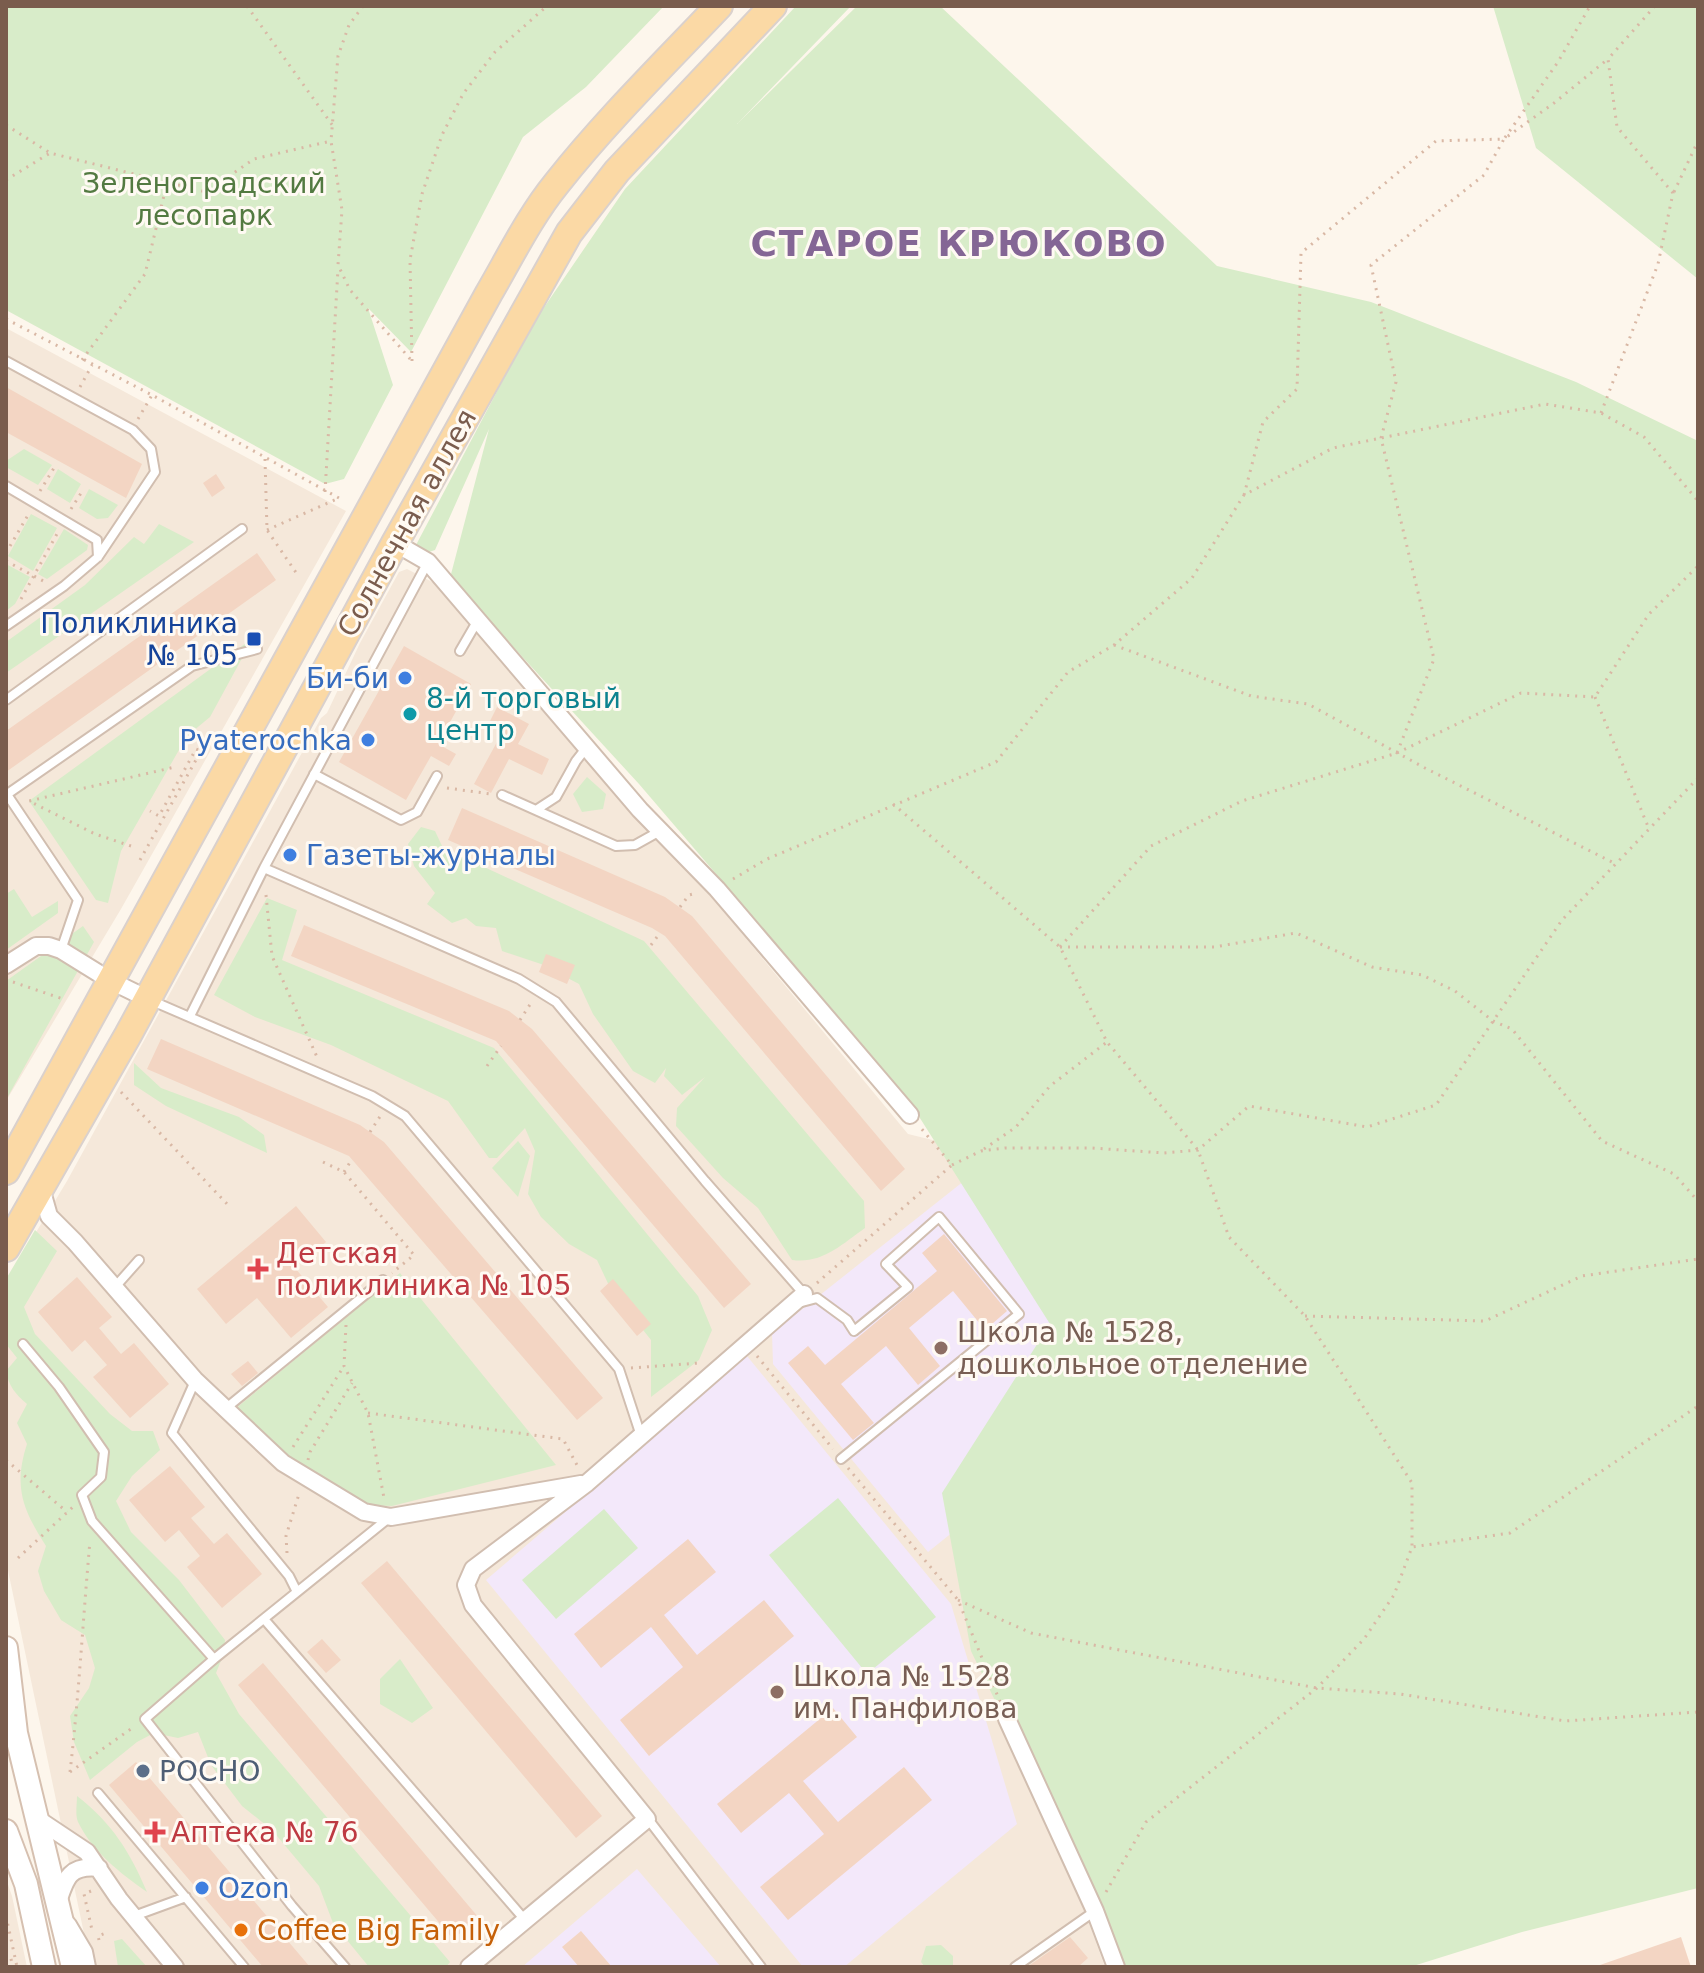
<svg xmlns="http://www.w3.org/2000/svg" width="1704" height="1973" viewBox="0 0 1704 1973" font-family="'DejaVu Sans',sans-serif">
<rect width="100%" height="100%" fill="#fdf6ec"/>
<path fill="#f5e8da" d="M6 328 346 511 121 909 6 1101Z
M407 569 438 585 630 808 710 895 908 1134 994 1155 965 1584 1105 1967H91L6 1561V1282L67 1181 321 718 327 713 360 643 399 572Z
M6 1879 12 1896 27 1967H6Z"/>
<path fill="#f3e8fa" d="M988 1162 1136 1301 1044 1459 928 1552 773 1364 772 1333Z
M747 1356 951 1604 1017 1824 844 1967H803L486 1580Z
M637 1869 721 1967H522Z"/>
<path fill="#d8ecc9" d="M6 6H664L586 87 523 137 411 352 368 308 393 385 344 479 325 484 6 310Z
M796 6H851L737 124 857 6H940L1217 266 1371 302 1576 382 1698 441V1888L1522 1932 1410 1967H1124L971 1651 942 1493 1050 1324 906 1096 639 784 450 578 489 429 435 550 417 556 416 545 532 325 625 189Z
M1493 6H1698V279L1536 148Z
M24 449 52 465 38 485 6 467V461Z
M58 469 81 484 70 503 47 489Z
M89 489 118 505 108 518 97 519 79 508Z
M31 514 57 528 33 571 8 556Z
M159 524 194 542 6 673V642L85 585 134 537 144 544Z
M64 529 88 545 87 550 47 579 38 574Z
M6 564 30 577 15 604 6 611Z
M253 638 210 717 187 736 121 851 108 903 96 900 29 801Z
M587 777 606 794 603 809 582 812 573 794Z
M421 827 435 831 443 848 644 941 864 1201 865 1228C841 1245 822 1264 792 1260L758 1208 723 1178 676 1126 677 1108 705 1077 682 1095 664 1076 666 1068 655 1083 633 1071 593 1014 579 984 541 964 502 951 496 928 476 926 466 918 452 923 427 904 435 893 414 866 408 844Z
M14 889 32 917 58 901V913L6 950V894Z
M267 898 297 910 282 960 494 1048 698 1296 712 1330 699 1360 651 1397V1340L636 1321 620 1309 597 1260 569 1244 541 1217 528 1194 535 1151 525 1128 497 1158H489L448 1101 331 1045 255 1017 214 995Z
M83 926 94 942 6 1100V981Z
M134 1063 161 1088 239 1117 264 1135 267 1153 166 1106 134 1085Z
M518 1141 530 1156 518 1197 492 1168Z
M35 1230 57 1251 24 1307 35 1334 110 1414 132 1431H153L160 1450 132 1476 116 1501 131 1532 179 1580 225 1640 224 1653 216 1673 239 1714 450 1962 446 1967H369L333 1923 319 1886 272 1830 242 1806 211 1765 198 1732 178 1738 154 1733 137 1742 90 1780 74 1742 70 1716 89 1688 95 1668 85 1635 61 1620 44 1591 38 1571 46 1546C23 1510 13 1487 27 1444L17 1423 27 1404C16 1395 8 1385 6 1371L17 1358 6 1344V1279Z
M400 1273 556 1465 392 1506 364 1505 297 1466 235 1409Z
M838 1498 936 1617 867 1674 769 1555Z
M604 1509 638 1548 556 1619 522 1580Z
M400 1659 433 1708 412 1723 380 1704V1679Z
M77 1796C112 1823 130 1852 147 1892 121 1874 92 1851 78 1822 75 1815 77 1804 77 1796Z
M122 1939 147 1967H118L114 1941Z
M941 1945 953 1956V1967H925L921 1962 926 1946Z"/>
<path fill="#f3d5c3" d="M6 387 142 464 126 498 6 432Z
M216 474 225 488 212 497 203 483Z
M257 553 276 580 6 772V731Z
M404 646 471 684 438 744 456 754 449 766 431 756 406 800 339 762Z
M497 707 529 724 518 744 549 759 542 775 509 759 491 793 474 784 503 731 489 723Z
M462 808 665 897 692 916 905 1169 881 1191 665 936 652 928 448 840Z
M304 925 509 1011 532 1029 751 1284 724 1308 496 1041 291 956Z
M546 954 575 965 567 984 539 972Z
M161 1039 360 1125 384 1142 603 1398 577 1420 349 1156 147 1069Z
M296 1206 326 1242 295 1268 328 1307 291 1338 257 1298 226 1324 197 1289Z
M944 1234 1007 1311 985 1330 953 1291 909 1328 940 1366 918 1385 886 1346 841 1384 874 1423 853 1440 788 1363 808 1346 825 1365 937 1271 922 1253Z
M77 1277 112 1317 99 1328 121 1354 134 1343 169 1384 130 1418 93 1377 107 1365 85 1340 72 1352 38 1312Z
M613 1279 651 1324 637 1336 600 1291Z
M248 1361 258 1373 242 1386 231 1374Z
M170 1466 205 1507 191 1518 214 1544 227 1533 262 1574 222 1608 187 1567 200 1556 179 1530 165 1542 129 1500Z
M688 1539 716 1572 664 1615 697 1655 764 1600 794 1636 649 1756 620 1720 683 1667 651 1627 601 1668 574 1634Z
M387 1561 602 1816 576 1838 361 1583Z
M322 1639 341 1660 326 1673 307 1652Z
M263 1663 479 1918 453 1939 238 1685Z
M833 1708 857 1737 803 1781 838 1822 904 1767 932 1800 788 1920 760 1887 824 1834 789 1793 741 1833 717 1804Z
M136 1762 199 1836 310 1967H263L109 1785Z
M581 1931 612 1967H579L562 1947Z
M1070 1937 1088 1958 1078 1967H1027Z
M1681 1937 1691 1967H1601L1600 1965Z"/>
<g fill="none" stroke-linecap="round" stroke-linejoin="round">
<defs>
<path id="service" d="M6 361 133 430 151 449 155 472 98 557 64 586 6 626
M6 486 97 540 98 557
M460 651 478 620
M6 700 242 529
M314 774 401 820 417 812 437 776
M6 793 78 900 61 950
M6 795 192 666 257 649
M502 795 616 846 635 845 660 831
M536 810 556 797 576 761 587 747
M264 868 519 979 556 1002 705 1181 804 1294
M150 1000 372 1096 405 1116 619 1369 641 1436
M190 1016 264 868 428 562
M115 1287 139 1260
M802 1302 817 1298 847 1320 854 1331 908 1287 886 1264 939 1217 1019 1314 841 1459
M23 1344 59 1387 104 1452 101 1477 82 1495 92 1521 214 1659
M195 1381 172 1433 289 1576 297 1592
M225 1409 383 1280
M264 1619 525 1920
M98 1793 244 1967
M648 1819 761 1967
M134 1916 186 1897
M345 1967 292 1906 145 1719 214 1659 390 1517
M1015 1967 1095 1911"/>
<path id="minor" d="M395 543 428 562 640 810 717 889 910 1115
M6 965 36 946H49L61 950 111 981 146 998
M41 1188 49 1216 75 1242 195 1380 283 1463 364 1512 391 1517 581 1484
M1007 1719 1095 1911 1116 1967
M36 1818 87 1852 119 1899 175 1967
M58 1902C66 1877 70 1865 99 1868
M68 1925 84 1952 87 1967
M469 1967 647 1819 473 1605 466 1585 473 1569 587 1483 804 1294"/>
<path id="secondary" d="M6 1648 16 1733 73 1967
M6 1831 26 1884 44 1967"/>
<path id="primary" d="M6 1171 489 293C510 257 530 216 557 183 606 121 664 64 719 6
M6 1248 128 1035 395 543 569 233 617 171 773 6"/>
</defs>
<use href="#service" stroke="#d1beb0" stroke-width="12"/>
<use href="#minor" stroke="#d1beb0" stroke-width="20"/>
<use href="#secondary" stroke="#d6c0b0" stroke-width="26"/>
<use href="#primary" stroke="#dad1cd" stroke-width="30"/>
<path stroke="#d9b8a5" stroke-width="3" stroke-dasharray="2 6" stroke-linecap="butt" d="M247 6 333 126
M363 6 349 25 338 56 331 141 342 210 338 265 350 290 412 361
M6 125 50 153 206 192 254 159 331 141
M6 180 50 153
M1674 192 1698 141
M6 319 152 395 339 498
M82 360 145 274 167 183
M412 361 410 260 422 194 442 135 463 94 495 52 547 6
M80 387 92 365
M1601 413 1658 264 1673 193 1617 127 1608 59 1655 6
M138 419 152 395
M265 459 267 530 297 574
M40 491 54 468
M325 492 338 269
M1244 495 1263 422 1297 389 1301 253 1436 141 1504 139 1558 62 1590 6
M71 509 83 490
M267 530 339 498
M6 553 28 515
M6 561 47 583
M21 599 58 532
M1114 645 1251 696 1308 704 1425 768 1616 864
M1595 697 1649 829
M1397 753 1521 693 1595 697 1649 614 1698 566
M447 788 491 794
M893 804 1060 947 1107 1042 1198 1150 1229 1237 1305 1316 1412 1483V1547
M131 846 95 834 29 801 175 767
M140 860 201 751 196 749 159 816 150 811
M733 879 767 859 996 762 1068 672 1114 645 1192 578 1244 495 1333 448 1545 404 1601 413 1644 437 1698 501
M266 895 272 956 317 1057
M680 907 689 895 697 893
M651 945 660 933
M1060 947 1151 846 1242 801 1397 753 1434 659 1381 438 1396 382 1371 265 1484 175 1504 139 1554 103 1608 59
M1060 947H1214L1296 933 1372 967 1422 975 1455 991 1493 1021 1512 1029 1602 1141 1674 1174 1698 1201
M13 982 63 999
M520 1020 531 1003
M487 1066 501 1046
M121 1092 229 1206
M6 1095H7
M370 1132 381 1115
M984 1149 1016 1127 1050 1086 1107 1042
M323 1162 344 1172 414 1255 392 1273
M952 1165 981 1151 1005 1148H1092L1164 1153 1198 1150 1249 1106 1367 1127 1436 1105 1562 920 1698 778
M344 1172 352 1159
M817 1283 952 1165 920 1127
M1305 1316 1485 1321 1582 1276 1698 1259
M346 1325 344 1366 368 1413 384 1498
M757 1356 833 1449
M631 1368 699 1363
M368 1413 563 1439 578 1467
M293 1447 344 1366
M6 1460 67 1512
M308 1460 310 1452 352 1383
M848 1468 958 1600 1001 1704
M287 1553 286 1536 299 1494
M18 1558 74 1506
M958 1600 1031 1633 1317 1688 1400 1694 1565 1721 1698 1712
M70 1772C79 1695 83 1618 90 1541
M70 1772 135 1726
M91 1891 84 1894 92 1930
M1106 1892 1146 1822 1317 1688 1364 1639 1394 1595 1412 1547 1510 1533 1698 1406
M6 1916 17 1967
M99 1940 98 1936 106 1933
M6 1955H10L13 1967"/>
<use href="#service" stroke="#fff" stroke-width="8"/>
<use href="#minor" stroke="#fff" stroke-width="16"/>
<use href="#secondary" stroke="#fff" stroke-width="22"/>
<use href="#primary" stroke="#fbd9a5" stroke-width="26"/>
</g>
<rect fill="#1a4fb4" stroke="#fffaf3" stroke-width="3" x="246" y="631" width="16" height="16" rx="4"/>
<g fill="#3f7fe0" stroke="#fffaf3" stroke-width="3">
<circle cx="405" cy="678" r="8"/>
<circle cx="368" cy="740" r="8"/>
<circle cx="290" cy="855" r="8"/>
<circle cx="202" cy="1888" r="8"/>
</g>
<circle fill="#0f9aa8" stroke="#fffaf3" stroke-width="3" cx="410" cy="714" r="8"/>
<g fill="#e0444e" stroke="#fffaf3" stroke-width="3">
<path d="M254 1257h8v8h8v8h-8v8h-8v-8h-8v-8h8z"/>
<path d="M151 1820h8v8h8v8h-8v8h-8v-8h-8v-8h8z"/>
</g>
<g fill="#8d6e63" stroke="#fffaf3" stroke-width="3">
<circle cx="941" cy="1348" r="8"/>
<circle cx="777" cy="1692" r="8"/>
</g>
<circle fill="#5c6f8a" stroke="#fffaf3" stroke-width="3" cx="143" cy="1771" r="8"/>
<circle fill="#e8710a" stroke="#fffaf3" stroke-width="3" cx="241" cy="1930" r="8"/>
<g text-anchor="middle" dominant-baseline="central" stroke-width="6" stroke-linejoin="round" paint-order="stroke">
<g font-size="28" fill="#537a41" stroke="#fffaf3">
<text x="204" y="183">Зеленоградский<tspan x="204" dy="32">лесопарк</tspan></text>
</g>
<g font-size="28" fill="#7a5c4d" stroke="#fffaf3">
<text transform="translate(407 523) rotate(-61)">Солнечная аллея</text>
</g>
<g font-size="28" fill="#164399" stroke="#fffaf3" text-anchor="end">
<text x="238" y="623">Поликлиника<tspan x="238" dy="32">№ 105</tspan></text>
</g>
<g font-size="28" fill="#366cbe" stroke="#fffaf3" text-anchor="end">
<text x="389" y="678">Би-би</text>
<text x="352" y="740">Pyaterochka</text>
<text x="306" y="855" text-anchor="start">Газеты-журналы</text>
<text x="218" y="1888" text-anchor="start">Ozon</text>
</g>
<g font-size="28" fill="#0d838f" stroke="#fffaf3" text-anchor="start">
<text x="426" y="698">8-й торговый<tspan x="426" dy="32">центр</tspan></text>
</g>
<g font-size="28" fill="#be3a42" stroke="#fffaf3" text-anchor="start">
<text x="276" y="1253">Детская<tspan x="276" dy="32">поликлиника № 105</tspan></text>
<text x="171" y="1832">Аптека № 76</text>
</g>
<g font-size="28" fill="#785e54" stroke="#fffaf3" text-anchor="start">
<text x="957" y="1332">Школа № 1528,<tspan x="957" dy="32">дошкольное отделение</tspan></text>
<text x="793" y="1676">Школа № 1528<tspan x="793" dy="32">им. Панфилова</tspan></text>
</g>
<g font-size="28" fill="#4e5e75" stroke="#fffaf3" text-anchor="start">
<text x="159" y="1771">РОСНО</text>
</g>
<g font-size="28" fill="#c56008" stroke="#fffaf3" text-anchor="start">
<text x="257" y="1930">Coffee Big Family</text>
</g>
<g font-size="36" font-weight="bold" letter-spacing="2" fill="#846695" stroke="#fffaf3">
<text x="959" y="243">СТАРОЕ КРЮКОВО</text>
</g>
</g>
<rect width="1704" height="1973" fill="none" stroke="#7a5c4d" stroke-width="16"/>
</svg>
